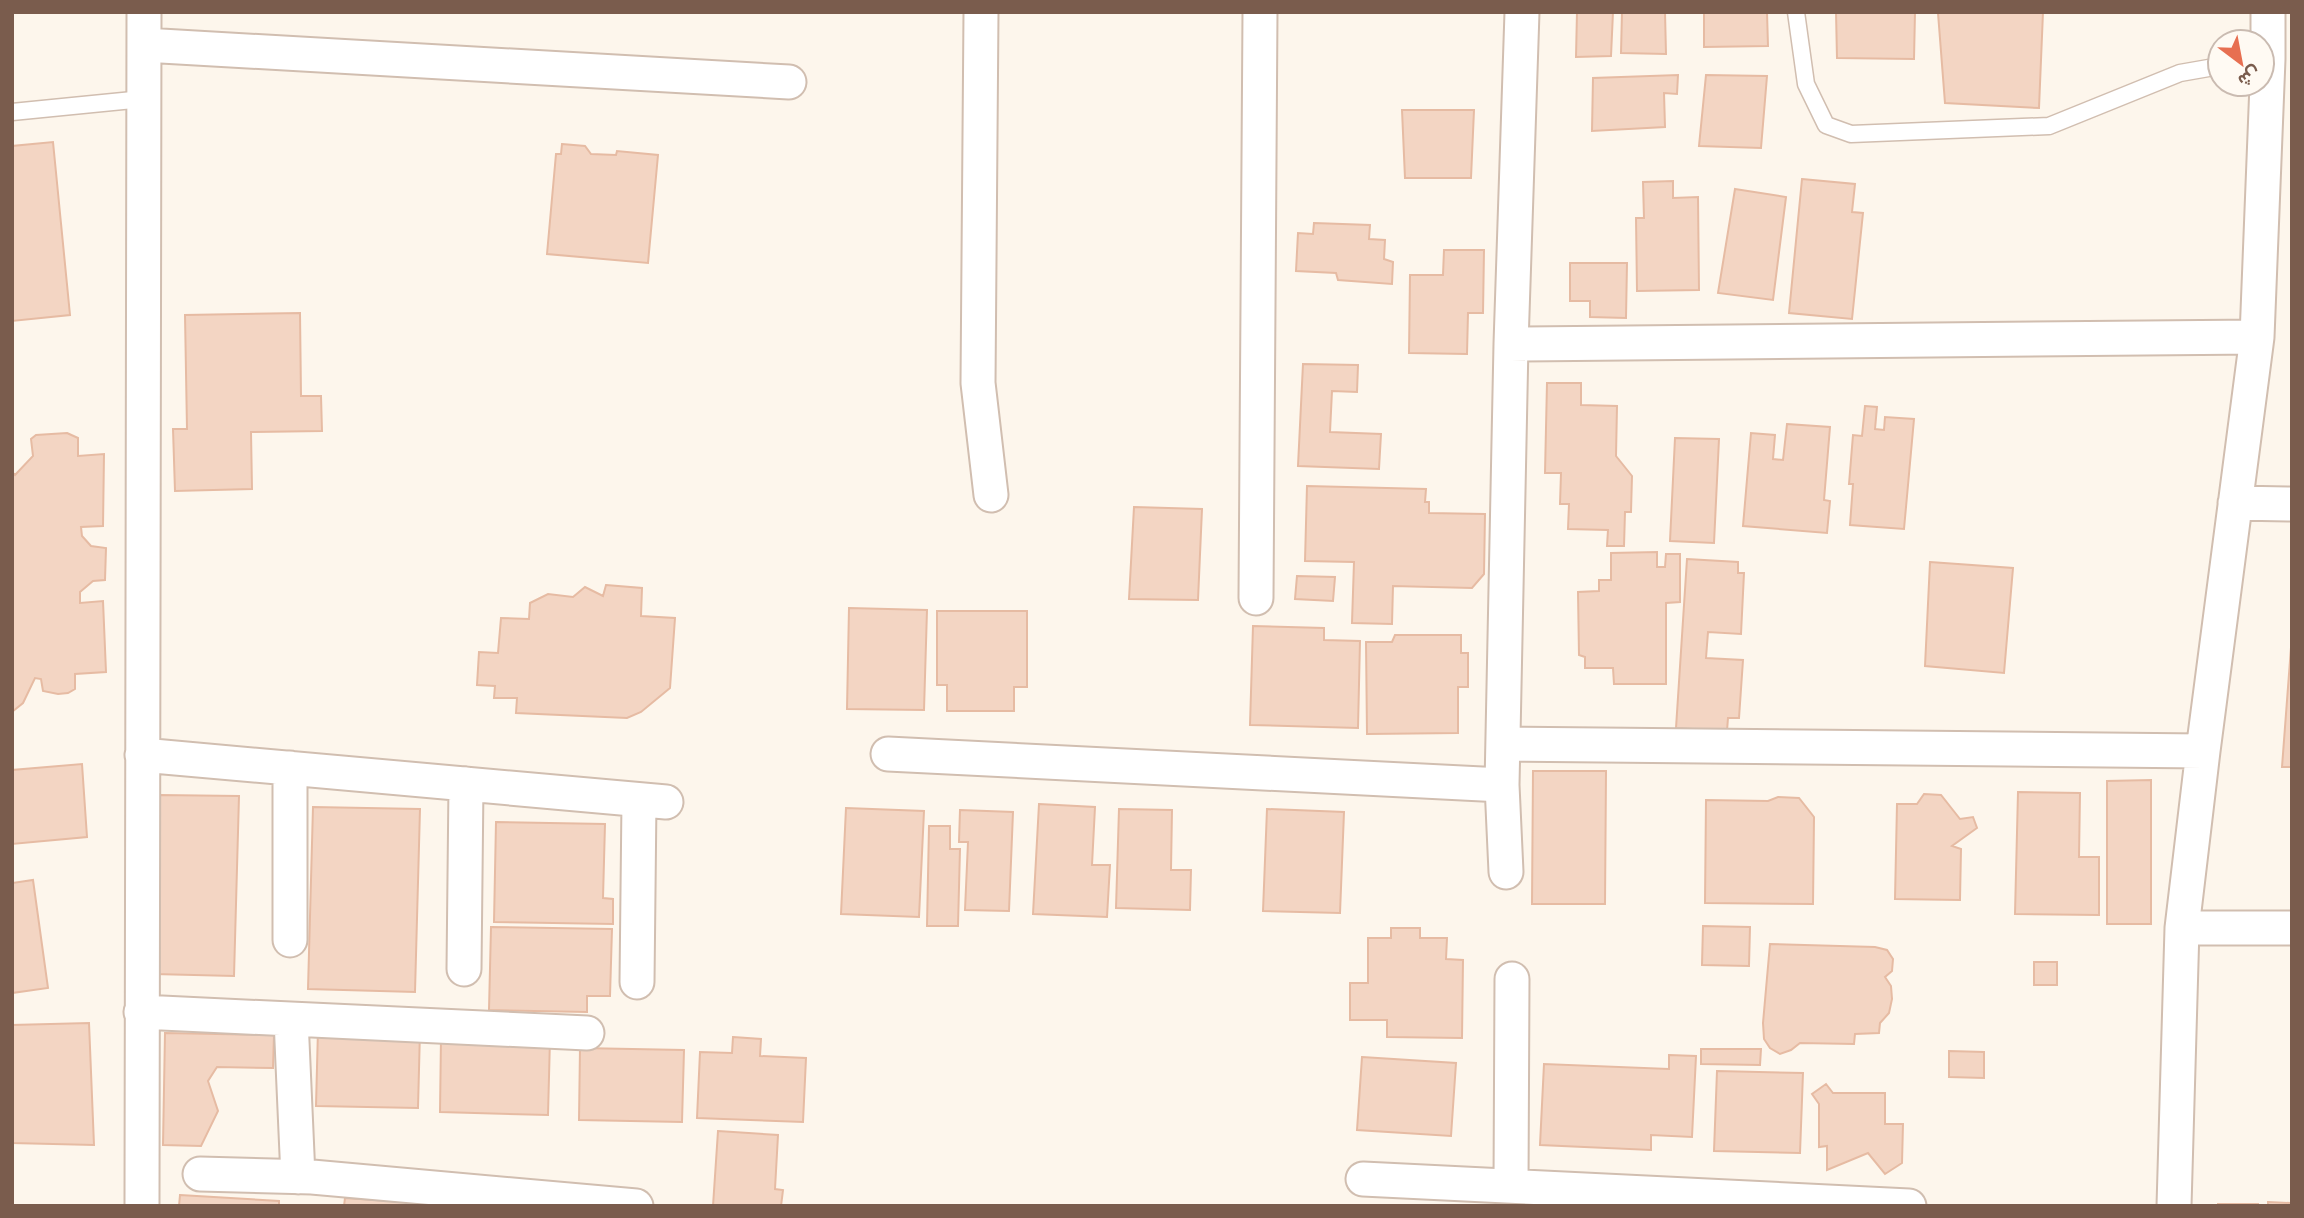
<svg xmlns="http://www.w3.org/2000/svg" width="2304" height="1218" viewBox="0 0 2304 1218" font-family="'Exo 2',Vazirmatn,sans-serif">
<rect width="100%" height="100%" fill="#fdf6ec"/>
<path fill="#f3d5c3" stroke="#e6bba3" stroke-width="2" d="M1577 12H1613L1611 56 1576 57Z
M1622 12H1665L1666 54 1621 53Z
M1704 12H1767L1768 46 1704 47Z
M1836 12H1915L1914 59 1837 58Z
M2043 12 2039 108 1945 103 1938 13Z
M1678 75 1677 94 1664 93 1665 127 1592 131 1593 78Z
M1706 75 1767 76 1761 148 1699 146Z
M1402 110H1474L1471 178H1405Z
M53 142 70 315 12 321V146Z
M562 144 585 146 591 154 616 155 617 151 658 155 648 263 547 254 556 154H561Z
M1802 179 1855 184 1852 212 1863 213 1852 319 1789 313Z
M1673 181V198L1698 197 1699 290 1637 291 1636 218H1644L1643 182Z
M1735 189 1786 197 1773 300 1718 293Z
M1314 223 1370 225 1369 239 1385 240 1384 259 1393 262 1392 284 1338 280 1336 273 1296 271 1298 233 1313 234Z
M1444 250H1484L1483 313H1468L1467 354 1409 353 1410 275H1443Z
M1570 263H1627L1626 318 1590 317V301H1570Z
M300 313 301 396H321L322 431 251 432 252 489 175 491 173 429H187L185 315Z
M1303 364 1358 365 1357 392 1332 391 1330 432 1381 434 1379 469 1298 466Z
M1547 383H1581V405L1617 406 1616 456 1632 476 1631 512H1625L1624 546H1607L1608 530 1568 529 1569 504H1560L1561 473H1545Z
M1865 406 1877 407 1875 429 1884 430 1885 417 1914 419 1904 529 1850 525 1853 484H1849L1853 435 1862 436Z
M1787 424 1830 427 1824 500 1830 501 1827 533 1743 526 1751 433 1775 435 1773 459 1783 460Z
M67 433 78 438V456L104 454 103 526 81 527 82 536 91 546 106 548 105 580 93 581 80 592V603L103 601 106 672 75 674V689L68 693 58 694 43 691 41 679 35 678 23 703 12 712V472L15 475 33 456 31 439 36 435Z
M1675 438 1719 439 1714 543 1670 541Z
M1307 486 1426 489 1425 502H1429V513L1485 514 1484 574 1472 588 1393 586 1392 624 1352 623 1354 562 1305 561Z
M1134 507 1202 509 1198 600 1129 599Z
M1657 552V567H1665L1666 554H1680V602L1666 603V684H1614L1613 668H1585V657L1579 655 1578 592 1599 591V580H1611V553Z
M1687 559 1738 562V573H1744L1741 634 1708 632 1706 658 1743 660 1739 718H1728L1727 731 1676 728Z
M1930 562 2013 568 2004 673 1925 666Z
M1297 576 1335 577 1333 601 1295 599Z
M606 585 642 588 641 616 675 618 670 688 641 712 627 718 516 713 517 698H494L495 686 477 685 479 652 498 653 501 618 529 619 530 603 548 594 573 597 585 587 603 596Z
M849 608 927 610 924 710 847 709Z
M937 611H1027V687H1014V711H947V685H937Z
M1253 626 1324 628V640L1360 641 1358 728 1250 725Z
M2292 634V767H2282Z
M1395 635H1461V653H1468V687H1458V733L1367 734 1366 642H1392Z
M82 764 87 837 12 844V770Z
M1533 771H1606L1605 904H1532Z
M2151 780V924H2107V781Z
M2018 792 2080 793 2079 857H2099V915L2015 914Z
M1924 794 1941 795 1960 819 1973 817 1977 828 1952 846 1961 849 1960 900 1895 899 1897 804H1917Z
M159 795 239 796 234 976 154 974Z
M1778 797 1799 798 1814 817 1813 904 1705 903 1706 800 1768 801Z
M1039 804 1095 807 1092 865H1110L1107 917 1033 914Z
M313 807 420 809 415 992 308 989Z
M846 808 924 811 919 917 841 914Z
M1119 809 1172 810 1171 870H1191L1190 910 1116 908Z
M1267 809 1344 812 1340 913 1263 911Z
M960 810 1013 812 1009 911 965 910 968 842H959Z
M496 822 605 824 603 898 613 899V924L494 922Z
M929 826H950V849H960L958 926H927Z
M33 880 48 988 12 993V883Z
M1703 926 1750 927 1749 966 1702 965Z
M491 927 612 929 610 996H587V1012L489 1010Z
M1391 928H1420V938H1447L1446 959 1463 960 1462 1038 1387 1037V1020H1350V983H1368V938H1391Z
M1770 944 1875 947 1887 950 1893 959 1892 971 1885 977 1891 986 1892 999 1889 1013 1880 1023 1879 1033 1855 1034 1854 1044 1800 1043 1791 1050 1780 1054 1770 1048 1764 1039 1763 1023Z
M2034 962H2057V985H2034Z
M89 1023 94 1145 12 1143V1025Z
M318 1029 420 1031 418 1108 316 1106Z
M165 1033 274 1035 273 1068 217 1067 208 1081 218 1111 201 1146 163 1145Z
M441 1037 550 1039 548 1115 440 1112Z
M733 1037 761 1039 760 1056 806 1058 803 1122 697 1118 700 1052 732 1053Z
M580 1048 684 1050 682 1122 579 1120Z
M1701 1049H1761L1760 1065 1701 1064Z
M1949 1051 1984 1052V1078L1949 1077Z
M1669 1055 1696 1056 1692 1137 1651 1135V1150L1540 1145 1544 1064 1669 1069Z
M1362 1057 1456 1063 1451 1136 1357 1130Z
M1717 1071 1803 1073 1800 1153 1714 1151Z
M1826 1084 1833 1093H1885V1124H1903L1902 1163 1885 1174 1868 1153 1827 1170V1146L1819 1147V1104L1812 1094Z
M718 1131 778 1135 775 1189 783 1190 781 1206H713Z
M180 1195 279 1201V1206H179Z
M345 1198 449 1205V1206H344Z
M2268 1202 2290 1203V1206H2268Z
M2218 1204H2258V1206H2218Z"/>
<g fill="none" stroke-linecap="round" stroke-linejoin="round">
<defs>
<path id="lane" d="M1796 12 1806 84 1826 125 1851 134 2049 126 2180 73 2220 66
M12 112 143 99"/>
<path id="street" d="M981 12 978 383 991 495
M144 45 789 82
M1511 344 2257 337
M2235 503 2292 504
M1256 598 1260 12
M1503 744 2203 751
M888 754 1502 785
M142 755 666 802
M1506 872 1502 785 1511 344 1522 12
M2182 928H2292
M290 940V768
M464 969 466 784
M637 982 639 800
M141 1012 587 1033
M291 1019 298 1177
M200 1174 312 1177 636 1206
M1363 1179 1909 1206
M1511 1186 1512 979
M142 1206 144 12
M2174 1206 2182 928 2203 751 2257 337 2268 59V12"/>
</defs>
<use href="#lane" stroke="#d1beb0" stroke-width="19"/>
<use href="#street" stroke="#d1beb0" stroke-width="37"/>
<use href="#lane" stroke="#fff" stroke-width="16"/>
<use href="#street" stroke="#fff" stroke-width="33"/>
</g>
<rect width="2304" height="1218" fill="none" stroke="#7a5c4d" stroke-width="28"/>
<g transform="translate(2241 63) rotate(148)"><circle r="33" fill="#fffaf3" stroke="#cabbb1" stroke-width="2"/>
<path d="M0-5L12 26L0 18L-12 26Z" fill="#e76f51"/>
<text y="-10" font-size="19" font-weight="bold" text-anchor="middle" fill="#7a5c4d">ش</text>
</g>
</svg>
